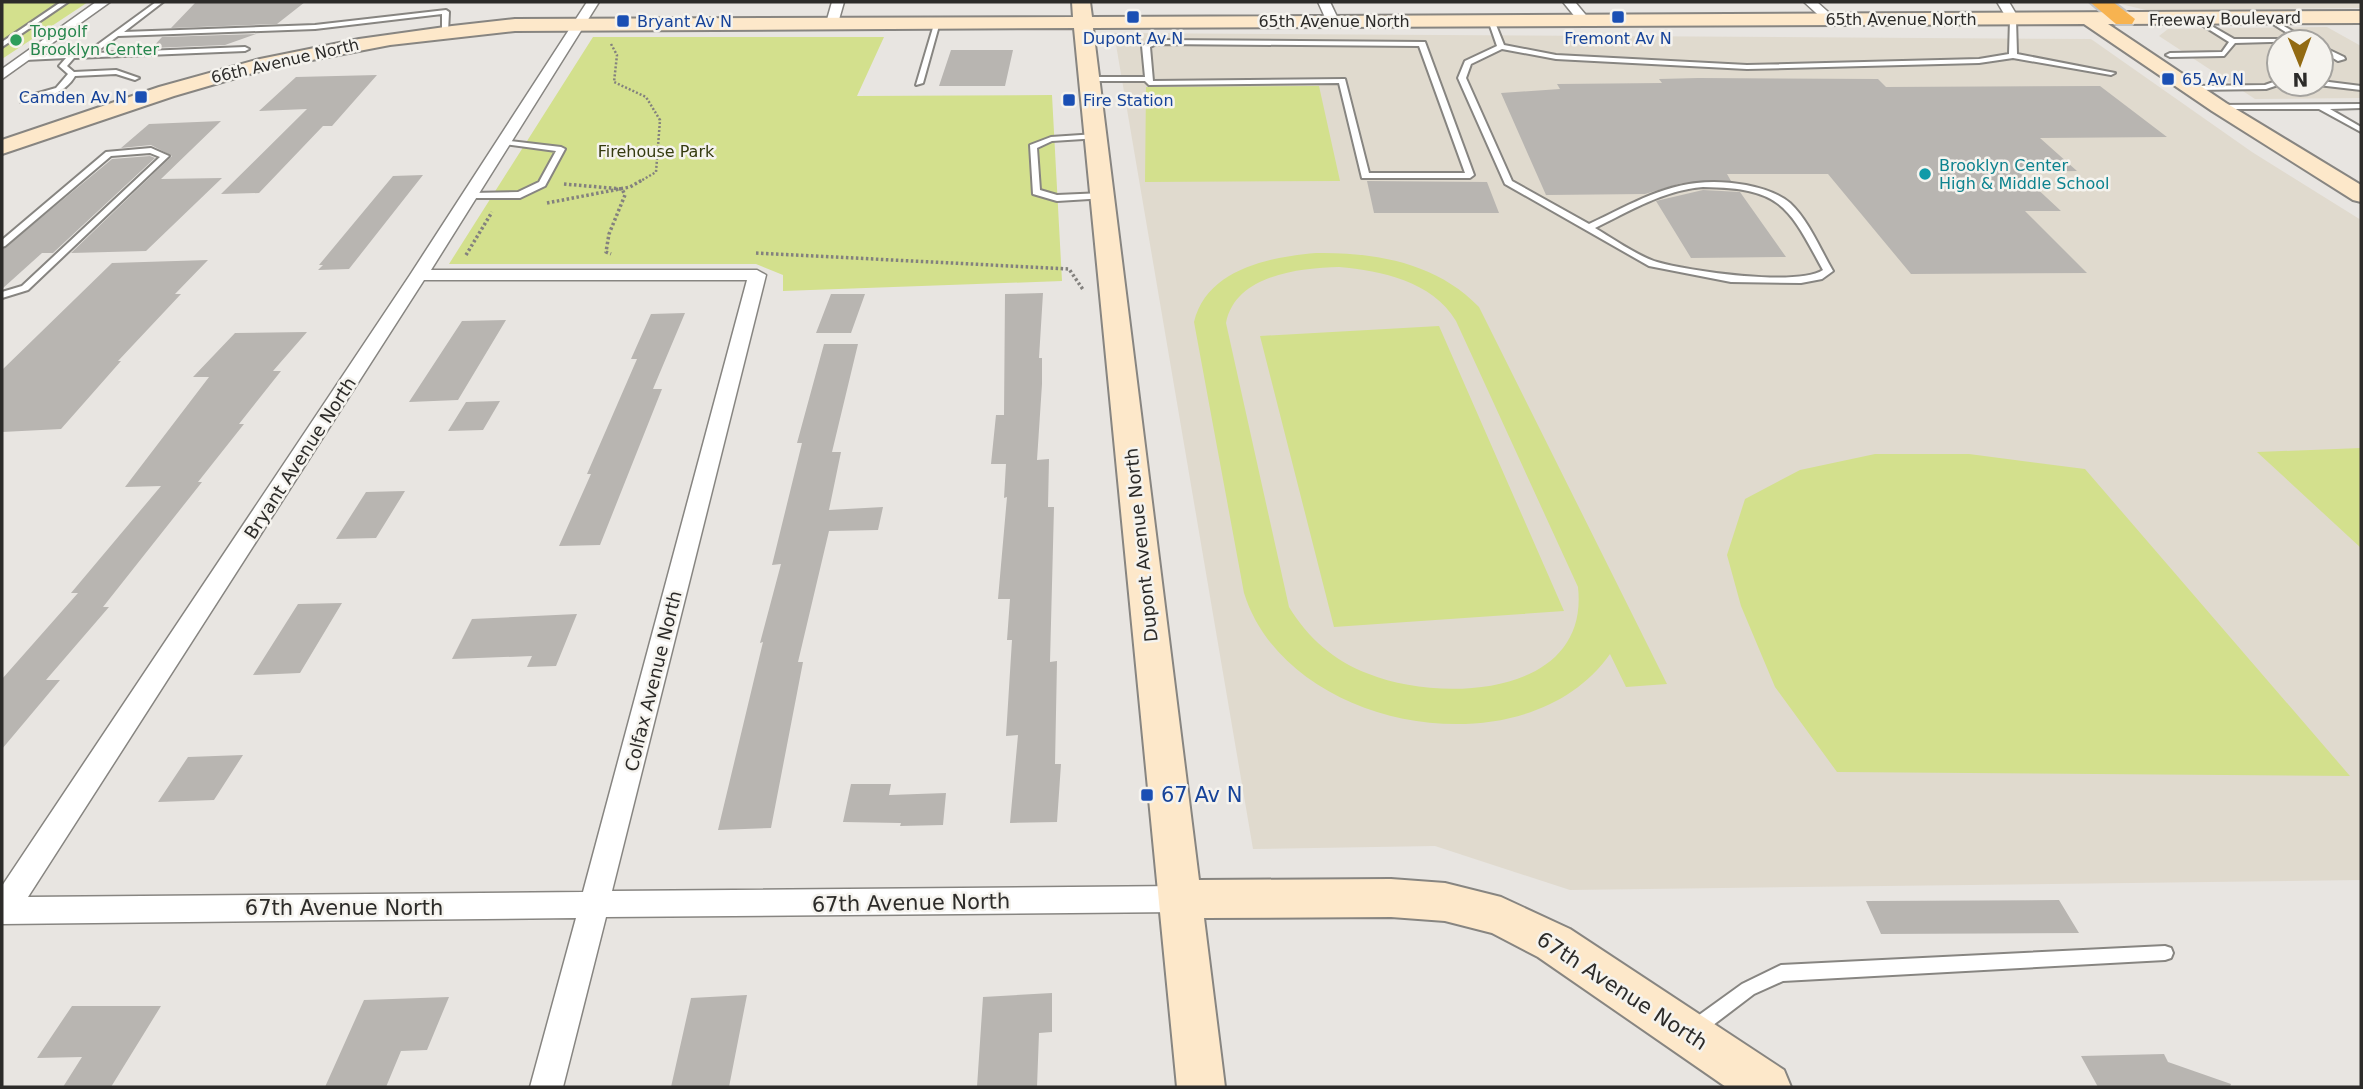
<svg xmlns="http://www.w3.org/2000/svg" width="2363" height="1089" viewBox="0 0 2363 1089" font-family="'DejaVu Sans',sans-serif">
<rect width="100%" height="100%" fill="#e8e5e1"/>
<path fill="#e0dace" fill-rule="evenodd" d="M2112 2H2361V8L2146 10Z
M2327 27 2361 46V98L2255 99 2159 36 2168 29ZM2279 42H2321V84H2279Z
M1114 33 2091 39 2252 152 2361 220V880L1570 890 1435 846 1253 849Z"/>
<path fill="#d3e08d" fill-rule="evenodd" d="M2 2H88L2 59Z
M593 37H884L857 96 1052 95 1062 281 783 291V275L756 264H449Z
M1319 86 1340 181 1145 182 1146 87Z
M1316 253C1375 252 1437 263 1479 307L1667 684 1626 687 1610 654C1526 774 1287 731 1244 593L1194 322C1207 269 1270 257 1316 253ZM1339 267C1382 271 1432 281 1456 321L1578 587C1590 697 1441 703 1369 674 1334 661 1308 638 1289 607L1226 323C1235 275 1299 268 1339 267Z
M1439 326 1564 611 1334 627 1260 336Z
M2361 448V548L2257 452Z
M1875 454H1969L2085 469 2350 776 1837 772 1775 687 1741 606 1727 555 1745 499 1800 470Z"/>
<path fill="#b8b5b1" d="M305 2 277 24 171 28 195 3Z
M256 34 225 45 152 48 162 37Z
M951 50H1013L1005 86H939Z
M377 75 332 126H323L259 193 221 194 307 109 259 111 296 77Z
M1698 78 1878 79 1886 87 2100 86 2167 137 2040 138 2077 171 2019 172 2061 211H2025L2087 273 1911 274 1828 174H1727L1731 181 1682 183 1645 194 1546 195 1501 93 1560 89 1557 84 1662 83 1659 79Z
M221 121 161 179 222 178 146 251 71 253 172 156 151 145 121 148 149 124Z
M150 156 155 158 53 253H42L2 289V250L112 159Z
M423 175 349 269 318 270 323 265H319L393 176Z
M1367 181 1487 182 1499 213H1374Z
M1703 190 1740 192 1786 257 1691 258 1656 201Z
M208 260 175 294H181L118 361H121L61 429 2 432V370L112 263Z
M1043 293 1039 358H1042V384L1037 460 1049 459 1048 507H1054L1050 662 1057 661 1055 764H1061L1057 822 1010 823 1018 735 1006 736 1012 640H1007L1010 599H998L1007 497 1004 498 1006 464H991L996 415H1004L1005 294Z
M831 294H865L851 333H816Z
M685 313 653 389H662L600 545 559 546 591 474H587L637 359H631L651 314Z
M506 320 458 400 409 402 462 321Z
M307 332 273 371H281L239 424H244L198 482H202L103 607H109L46 680H60L2 749V679L78 593H71L161 486 125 487 209 377H193L235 333Z
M824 344H858L832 452H841L829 510 883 507 878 530 829 531 798 662H803L771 828 718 830 763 642 760 643 781 564 772 565 802 443H797Z
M500 401 483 430 448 431 466 402Z
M405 491 376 538 336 539 366 492Z
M342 603 300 673 253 675 298 604Z
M577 614 556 666 527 667 532 656 452 659 472 619Z
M243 755 214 800 158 802 188 757Z
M851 784H891L889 795 946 793 943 825 900 826 901 823 843 822Z
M2059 900 2079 933 1881 934 1866 901Z
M1052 993V1032L1039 1033 1037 1087H977L983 997Z
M747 995 729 1087H671L691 998Z
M449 997 427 1050 401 1051 386 1087H325L364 1000Z
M72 1006H161L111 1087H63L82 1057 37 1058Z
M2164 1054 2168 1062 2231 1084 2230 1087H2098L2081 1056Z"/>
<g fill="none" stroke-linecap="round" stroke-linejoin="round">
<defs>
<path id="lane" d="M61 2H68L2 47V42Z
M156 2H163L124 32 315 25 446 10 449 12 448 32 445 34 442 32V14L315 29 118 36 95 53 245 47 249 49 245 51 74 58 67 66 74 72 116 70 139 78 135 80 116 74 75 76C65 94 40 101 21 102V98L56 88 68 74 59 66 66 58 25 60H22V56L86 53Z
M2267 16 2309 41 2235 43 2224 56 2170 57 2166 55 2170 53 2222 52 2229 42 2194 20 2193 19 2196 17 2234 39H2297L2265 19 2264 18Z
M2013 17 2016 19 2017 54 2115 73 2111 75 2013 58 1979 63 1747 69 1556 59 1502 49 1471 64 1466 78 1512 181 1589 224C1644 198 1681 173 1746 185 1761 188 1778 193 1790 203 1809 221 1820 249 1833 271L1822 279 1801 283 1731 282 1649 266 1505 184 1458 78 1465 61 1497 46 1488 20 1491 18 1494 20 1504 45 1556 55 1747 65 1979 59 2009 54 2010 19ZM1703 187C1782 188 1788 206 1823 270 1797 287 1688 271 1657 262 1639 257 1612 238 1595 228 1630 211 1664 190 1703 187Z
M935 21 940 22 923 83 916 85Z
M1156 40 1425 42 1474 175 1470 178H1362L1339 83 1149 85 1145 81H1089L1085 79 1089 77H1145L1142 46ZM1157 44 1419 46 1465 173H1369L1345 79 1153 81 1150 47Z
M2321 46 2344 57 2345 59 2338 61 2321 51Z
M2279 80 2281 84 2266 89 2193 90 2189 88 2193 86 2265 85Z
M2321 81 2361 86V90L2318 85 2321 84Z
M2361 104V108L2330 109 2361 127V132L2319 109H2219L2215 107 2219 105Z
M1096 134 1100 136 1099 138 1052 141 1037 148 1040 190 1057 195 1103 193 1107 196 1106 198 1057 201 1033 194 1030 145 1051 137Z
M501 140 561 147 565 149 545 186 520 198H468L467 196 471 193 518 192 539 182 556 151 504 144 500 142Z
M151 148 169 156 28 290 2 298V292L22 286 160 157 150 153 111 156 5 246 2 247V240L106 152Z
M2165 946 2171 948 2173 953 2171 958 2165 960 1783 981 1754 994 1700 1035 1694 1037 1688 1035 1685 1029 1688 1023 1742 984 1781 965Z"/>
<path id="street" d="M96 2H110L2 79V69Z
M587 2H599L431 270H757L766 275 612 891 1181 886 1191 890 1196 899 1191 908 1181 912 606 917 563 1087H530L576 918 2 924V886L410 275ZM424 280H747L583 892 28 897Z
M832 2H844L838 23 832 27 826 23Z
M1318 2H1330L1339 21 1338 24H1328Z
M1563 2H1575L1590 20 1588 23H1580Z
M1804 2H1817L1836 19 1826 22Z
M1997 2H2009L2019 19 2017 22H2009Z"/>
<path id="secondary" d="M1072 2H1090L1092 17 2361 11V23L2108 24 2226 103 2361 185V202L2353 200 2212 111 2084 24 1093 28 1199 880 1391 879 1445 883 1501 897 1570 929 1784 1070 1791 1087H1726L1538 957 1492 933 1445 921 1391 917 1204 918 1225 1087H1177L1074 28 515 31 390 45 270 68 174 96 2 154V140L159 87 260 59 359 39 452 26 515 19 1073 17Z"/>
<path id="highway" d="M2090 2H2113L2135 19 2132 24H2116Z"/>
</defs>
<use href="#lane" stroke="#878581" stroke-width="4"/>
<use href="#street" stroke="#878581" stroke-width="3"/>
<use href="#secondary" stroke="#878581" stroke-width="4"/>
<use href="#highway" stroke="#c4c4c3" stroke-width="4"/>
<path stroke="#83817e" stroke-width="2.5" stroke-dasharray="2 2" stroke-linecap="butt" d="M611 44 617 55 614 82 646 97 660 120 656 172 639 182"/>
<path stroke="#83817e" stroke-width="3.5" stroke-dasharray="2.5 2.5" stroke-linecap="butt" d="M564 184 622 189 625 195 609 234 606 252 611 254
M547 203 630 187 642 180
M756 253 1069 269 1084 291
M466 255 492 212"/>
<use href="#lane" fill="#fff" fill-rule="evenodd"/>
<use href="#street" fill="#fff" fill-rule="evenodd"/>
<use href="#secondary" fill="#fde8ca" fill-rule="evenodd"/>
<use href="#highway" fill="#f7b350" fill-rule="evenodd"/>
</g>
<g fill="#1a4fb4" stroke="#f5f3ee" stroke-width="2.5">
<rect x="1126" y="10" width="14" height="14" rx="3.5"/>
<rect x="1611" y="10" width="14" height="14" rx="3.5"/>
<rect x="616" y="14" width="14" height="14" rx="3.5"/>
<rect x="2161" y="72" width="14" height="14" rx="3.5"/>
<rect x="134" y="90" width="14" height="14" rx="3.5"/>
<rect x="1062" y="93" width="14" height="14" rx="3.5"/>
<rect x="1140" y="788" width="14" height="14" rx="3.5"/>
</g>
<circle fill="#2e9e5b" stroke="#f5f3ee" stroke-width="2.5" cx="16" cy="40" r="7"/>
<circle fill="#0f9aa8" stroke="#f5f3ee" stroke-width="2.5" cx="1925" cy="174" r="7"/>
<g text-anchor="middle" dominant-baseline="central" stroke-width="5" stroke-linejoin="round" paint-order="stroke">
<g font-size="16" fill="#2c2b29" stroke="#f5f3ee">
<text x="1901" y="19">65th Avenue North</text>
<text transform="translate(2225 19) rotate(-1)">Freeway Boulevard</text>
<text x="1334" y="21">65th Avenue North</text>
<text transform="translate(285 61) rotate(-13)">66th Avenue North</text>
</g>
<g font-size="16" fill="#164399" stroke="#f5f3ee" text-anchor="start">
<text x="637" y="21">Bryant Av N</text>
<text x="1133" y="38" text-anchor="middle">Dupont Av N</text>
<text x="1618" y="38" text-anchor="middle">Fremont Av N</text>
<text x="2182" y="79">65 Av N</text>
<text x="127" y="97" text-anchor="end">Camden Av N</text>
<text x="1083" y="100">Fire Station</text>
</g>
<g font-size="16" fill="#27864d" stroke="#f5f3ee" text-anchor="start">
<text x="30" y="31">Topgolf<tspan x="30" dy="18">Brooklyn Center</tspan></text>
</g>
<g font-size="16" fill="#353b0f" stroke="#f5f3ee">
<text x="656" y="151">Firehouse Park</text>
</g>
<g font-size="16" fill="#0d838f" stroke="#f5f3ee" text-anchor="start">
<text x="1939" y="165">Brooklyn Center<tspan x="1939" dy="18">High &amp; Middle School</tspan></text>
</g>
<g font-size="18" fill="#2c2b29" stroke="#f5f3ee">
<text transform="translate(300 458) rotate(-57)">Bryant Avenue North</text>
<text transform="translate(1141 545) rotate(-96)">Dupont Avenue North</text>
<text transform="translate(653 681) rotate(-76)">Colfax Avenue North</text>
</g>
<g font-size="21" fill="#164399" stroke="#f5f3ee" text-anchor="start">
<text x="1161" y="795">67 Av N</text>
</g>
<g font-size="21" fill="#2c2b29" stroke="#f5f3ee">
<text transform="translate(911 903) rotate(-1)">67th Avenue North</text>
<text x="344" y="908">67th Avenue North</text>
<text transform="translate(1622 991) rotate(33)">67th Avenue North</text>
</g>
</g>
<rect width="2363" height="1089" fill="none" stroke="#2c2b29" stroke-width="7"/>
<g transform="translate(2300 63) rotate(179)"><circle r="33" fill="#f5f3ee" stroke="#a5a39f" stroke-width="2"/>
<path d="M0-5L12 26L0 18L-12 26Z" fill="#926a12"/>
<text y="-10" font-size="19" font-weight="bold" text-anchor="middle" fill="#2c2b29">N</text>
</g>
</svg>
